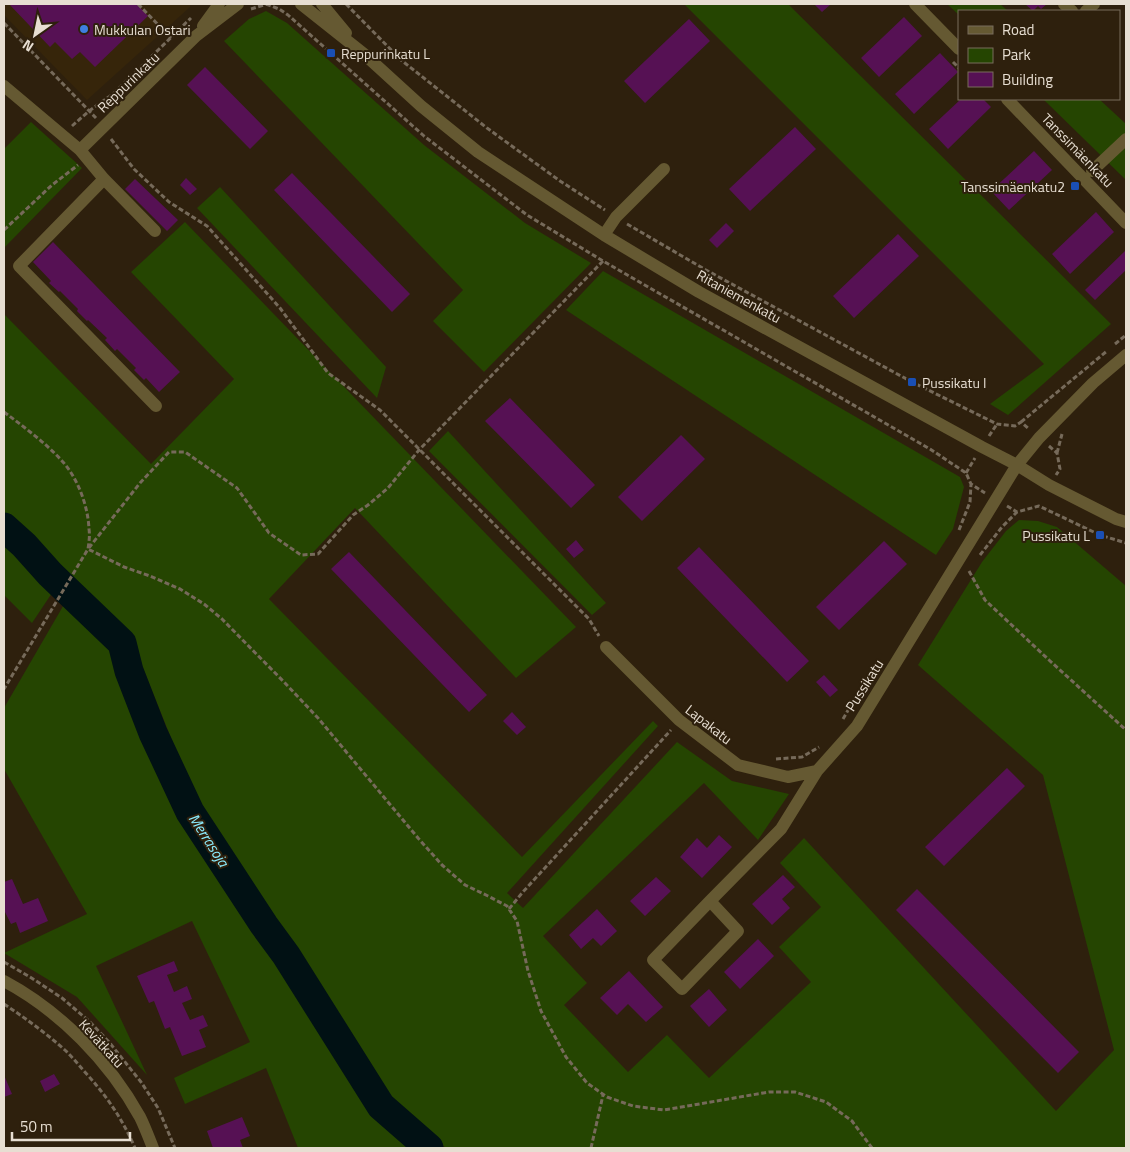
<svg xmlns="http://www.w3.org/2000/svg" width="1130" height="1152" viewBox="0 0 1130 1152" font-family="'Titillium Web',sans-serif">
<rect width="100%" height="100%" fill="#2e200d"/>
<path fill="#36250a" d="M4 4H190V7L87 100 4 15Z"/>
<path fill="#254501" d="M684 4H788L1111 324 1008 415 990 404 1044 364Z
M947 4H1000L1008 11H959V15Z
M266 11 287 23 424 145 525 223 591 263 484 372 433 321 463 290 224 41 249 19Z
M1043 99H1099L1126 124V180Z
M31 122 82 168 4 248V149Z
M220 187 386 367 377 398 197 208Z
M185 222 576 627 516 678 355 508 269 599 522 857 653 721 658 726 507 893 523 908 677 742 732 781 789 794 758 840 704 783 543 936 587 983 564 1005 628 1072 667 1035 709 1078 811 982 779 947 821 907 780 863 804 838 1056 1111 1114 1050 1043 775 918 665 982 562 1006 531 1019 520 1038 521 1057 527 1126 586V1148H446L387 1097 198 805 130 636 66 572 32 623 4 595V314L151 464 234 379 131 272Z
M603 271 960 477 964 487 953 529 936 555 566 310Z
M448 431 606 603 592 615 429 451Z
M66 601 116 649 165 779 184 817 376 1112 416 1148H298L266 1068 185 1104 174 1078 250 1042 192 921 96 966 147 1075 77 997 4 953 87 914 4 769V708Z"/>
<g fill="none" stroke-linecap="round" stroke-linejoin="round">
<path stroke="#011114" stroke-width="29" d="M4 527 24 545 50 574 122 643 129 671 153 733 190 812 264 925 286 955 381 1106 429 1148"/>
</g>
<path fill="#561154" d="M9 4H137L148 16 95 67 80 52 72 59 55 42 50 47Z
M814 4H831L822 12Z
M1025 4H1047L1041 9 1038 6 1033 11Z
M904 17 922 36 879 77 861 58Z
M689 19 710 41 645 103 624 81Z
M940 53 958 72 914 114 895 94Z
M205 67 268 131 250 149 187 85Z
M961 99H983L991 107 948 149 929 129Z
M795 127 816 149 750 211 729 189Z
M1034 151 1052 170 1009 210 991 191Z
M292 173 410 294 392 312 274 190Z
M186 178 197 189 190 195 180 185Z
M135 179 178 220 167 231 125 189Z
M1096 212 1114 232 1070 274 1052 254Z
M726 223 734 231 717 248 709 240Z
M898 234 919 256 854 318 833 296Z
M53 242 180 372 159 392 146 378 144 380 134 370 136 368 117 349 115 351 105 340 107 338 88 320 87 321 77 311 78 309 60 291 59 292 49 283 51 281 33 262Z
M1126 250V270L1095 300 1085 290Z
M510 398 595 485 571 508 485 421Z
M681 435 705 459 642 521 618 497Z
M576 540 584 550 574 558 566 549Z
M884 541 907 564 839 630 816 607Z
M699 547 809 661 787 682 677 568Z
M349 552 487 695 469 712 331 569Z
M824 675 838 690 830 697 816 682Z
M512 712 526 727 517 735 503 721Z
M1007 768 1025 786 944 866 925 847Z
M719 835 732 847 702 878 680 857 697 838 707 848Z
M783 875 795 887 782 899 790 908 772 925 752 904Z
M656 877 671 891 645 916 630 901Z
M12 879 23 904 38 898 48 921 20 933 16 922 11 924 5 912 4 913V882Z
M917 889 1079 1052 1058 1073 896 910Z
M597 909 617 931 601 946 593 938 581 949 569 935Z
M758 939 774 956 740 989 724 972Z
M174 961 178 971 167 975 174 992 187 986 192 999 182 1003 190 1020 203 1015 208 1026 199 1030 206 1047 182 1056 170 1027 165 1029 154 1001 149 1003 137 976Z
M629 971 663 1007 646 1022 628 1004 617 1015 600 998Z
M709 989 727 1010 709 1027 690 1006Z
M54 1074 60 1084 45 1092 40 1081Z
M4 1075 12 1094 4 1097Z
M242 1117 250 1136 240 1140 243 1148H213L207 1131Z"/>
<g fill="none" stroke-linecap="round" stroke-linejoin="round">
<path stroke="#766a5a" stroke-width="3" stroke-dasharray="5 2.5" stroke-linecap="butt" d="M138 4 171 38
M266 4 279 9 288 15 424 136 527 215 603 261 930 449 966 473 971 484 985 493
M346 4 401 60 487 128 560 181 605 210
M251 9 267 4
M4 23 96 118
M953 62 959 68
M72 126 89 111 113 94 191 18
M111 139 134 169 169 202 207 226 280 308 328 373 380 410 589 619 599 636
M627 224 706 270 912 382 997 424 1015 426 1021 422 1029 429
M4 230 52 185 78 165
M603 261 419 450 388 488 368 505 353 515 318 554 301 555 269 533 237 488 185 452H169L140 483 88 549 124 567 150 576 180 589 204 604 222 619 284 682 318 718 418 838 442 865 465 885 488 896 507 906 517 921 528 971 541 1011 566 1057 587 1083 607 1097 633 1106 664 1110 769 1092H795L826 1102 852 1121 872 1148
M1115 344 1126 335
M4 412C24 427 46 443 63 462 78 479 88 506 89 529 90 536 89 542 88 549L4 689
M1021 422 1107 351
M989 436 997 424
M1049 446 1057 453 1060 469 1056 475
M1057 453 1062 434
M966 473 975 458
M1007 506 1017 512 1039 506 1100 535 1126 543
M959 530 970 502 971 484
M980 555 1002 527 1017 512
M969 571 985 600 1049 660 1126 730
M843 719 851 705
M776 759 802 757 819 747
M509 909 522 893 671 730
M4 962 30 977 62 998 90 1022 109 1042 141 1082 158 1108 175 1148
M4 1004C25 1018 46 1033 66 1051 72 1057 78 1064 84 1071 106 1095 122 1118 135 1148
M591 1148 603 1095"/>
<path stroke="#655932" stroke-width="12" d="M301 4 364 54 421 106 478 152 604 235 699 292 982 447 1017 465 1049 485 1116 519 1126 522
M322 4 346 33
M915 4 959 49
M1064 4 1072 11
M1086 11 1094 4
M203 26 219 4
M4 86 80 150 104 179 155 231
M1007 99 1126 223
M80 150 196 36 238 4
M1092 171 1126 139
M104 179 19 266 156 406
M604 235 616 217 664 169
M606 647 679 720 738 765 788 777 817 771
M710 901 738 931 682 989 653 960 710 901 781 829 817 771 857 726 1017 465 1039 438 1093 383 1126 355
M4 981C60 1011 109 1061 140 1117 145 1127 149 1138 153 1148"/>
</g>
<circle fill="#3f7fe0" stroke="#2e200d" stroke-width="2" cx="84" cy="29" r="5"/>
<g fill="#1a4fb4" stroke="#2e200d" stroke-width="2">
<rect x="326" y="48" width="10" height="10" rx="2.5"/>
<rect x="1070" y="181" width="10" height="10" rx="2.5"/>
<rect x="907" y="377" width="10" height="10" rx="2.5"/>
<rect x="1095" y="530" width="10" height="10" rx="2.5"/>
</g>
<g text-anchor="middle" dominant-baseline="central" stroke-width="4" stroke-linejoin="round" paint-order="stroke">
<g font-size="14" fill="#e7ded2" stroke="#2e200d" text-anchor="start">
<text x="94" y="29">Mukkulan Ostari</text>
<text x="341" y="53">Reppurinkatu L</text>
<text x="1065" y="186" text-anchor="end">Tanssimäenkatu2</text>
<text x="922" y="382">Pussikatu I</text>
<text x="1090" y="535" text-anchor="end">Pussikatu L</text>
</g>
<g font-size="14" fill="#e7ded2" stroke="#2e200d">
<text transform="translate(128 82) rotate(-44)">Reppurinkatu</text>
<text transform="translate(1078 150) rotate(46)">Tanssimäenkatu</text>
<text transform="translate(739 296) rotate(29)">Ritaniemenkatu</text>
<text transform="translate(864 685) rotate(-58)">Pussikatu</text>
<text transform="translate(709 724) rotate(38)">Lapakatu</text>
<text transform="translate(102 1043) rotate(48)">Kevätkatu</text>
</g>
<g font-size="15" font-style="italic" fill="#8bedff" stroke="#2e200d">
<text transform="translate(209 840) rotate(57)">Merrasoja</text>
</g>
</g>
<rect width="1130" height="1152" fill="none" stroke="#e7ded2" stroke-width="10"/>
<rect x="958" y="10" width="162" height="90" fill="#2e200d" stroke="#786c5c"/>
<rect x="968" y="26" width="25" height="8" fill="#655932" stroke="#786c5c"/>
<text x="1002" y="35" font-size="15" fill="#e7ded2">Road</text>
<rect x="968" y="48" width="25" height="15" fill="#254501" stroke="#786c5c"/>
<text x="1002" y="60" font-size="15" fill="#e7ded2">Park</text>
<rect x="968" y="72" width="25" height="15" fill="#561154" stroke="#786c5c"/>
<text x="1002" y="85" font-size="15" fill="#e7ded2">Building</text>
<g transform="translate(35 35) rotate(213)" stroke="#2e200d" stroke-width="4" paint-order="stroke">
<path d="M0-4L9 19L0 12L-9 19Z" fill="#e7ded2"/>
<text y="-8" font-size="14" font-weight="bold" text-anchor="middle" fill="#e7ded2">N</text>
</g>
<path d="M12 1132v8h118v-8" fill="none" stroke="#e7ded2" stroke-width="2.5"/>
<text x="20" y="1132" font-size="15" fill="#e7ded2" stroke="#2e200d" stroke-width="4" paint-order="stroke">50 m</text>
</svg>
